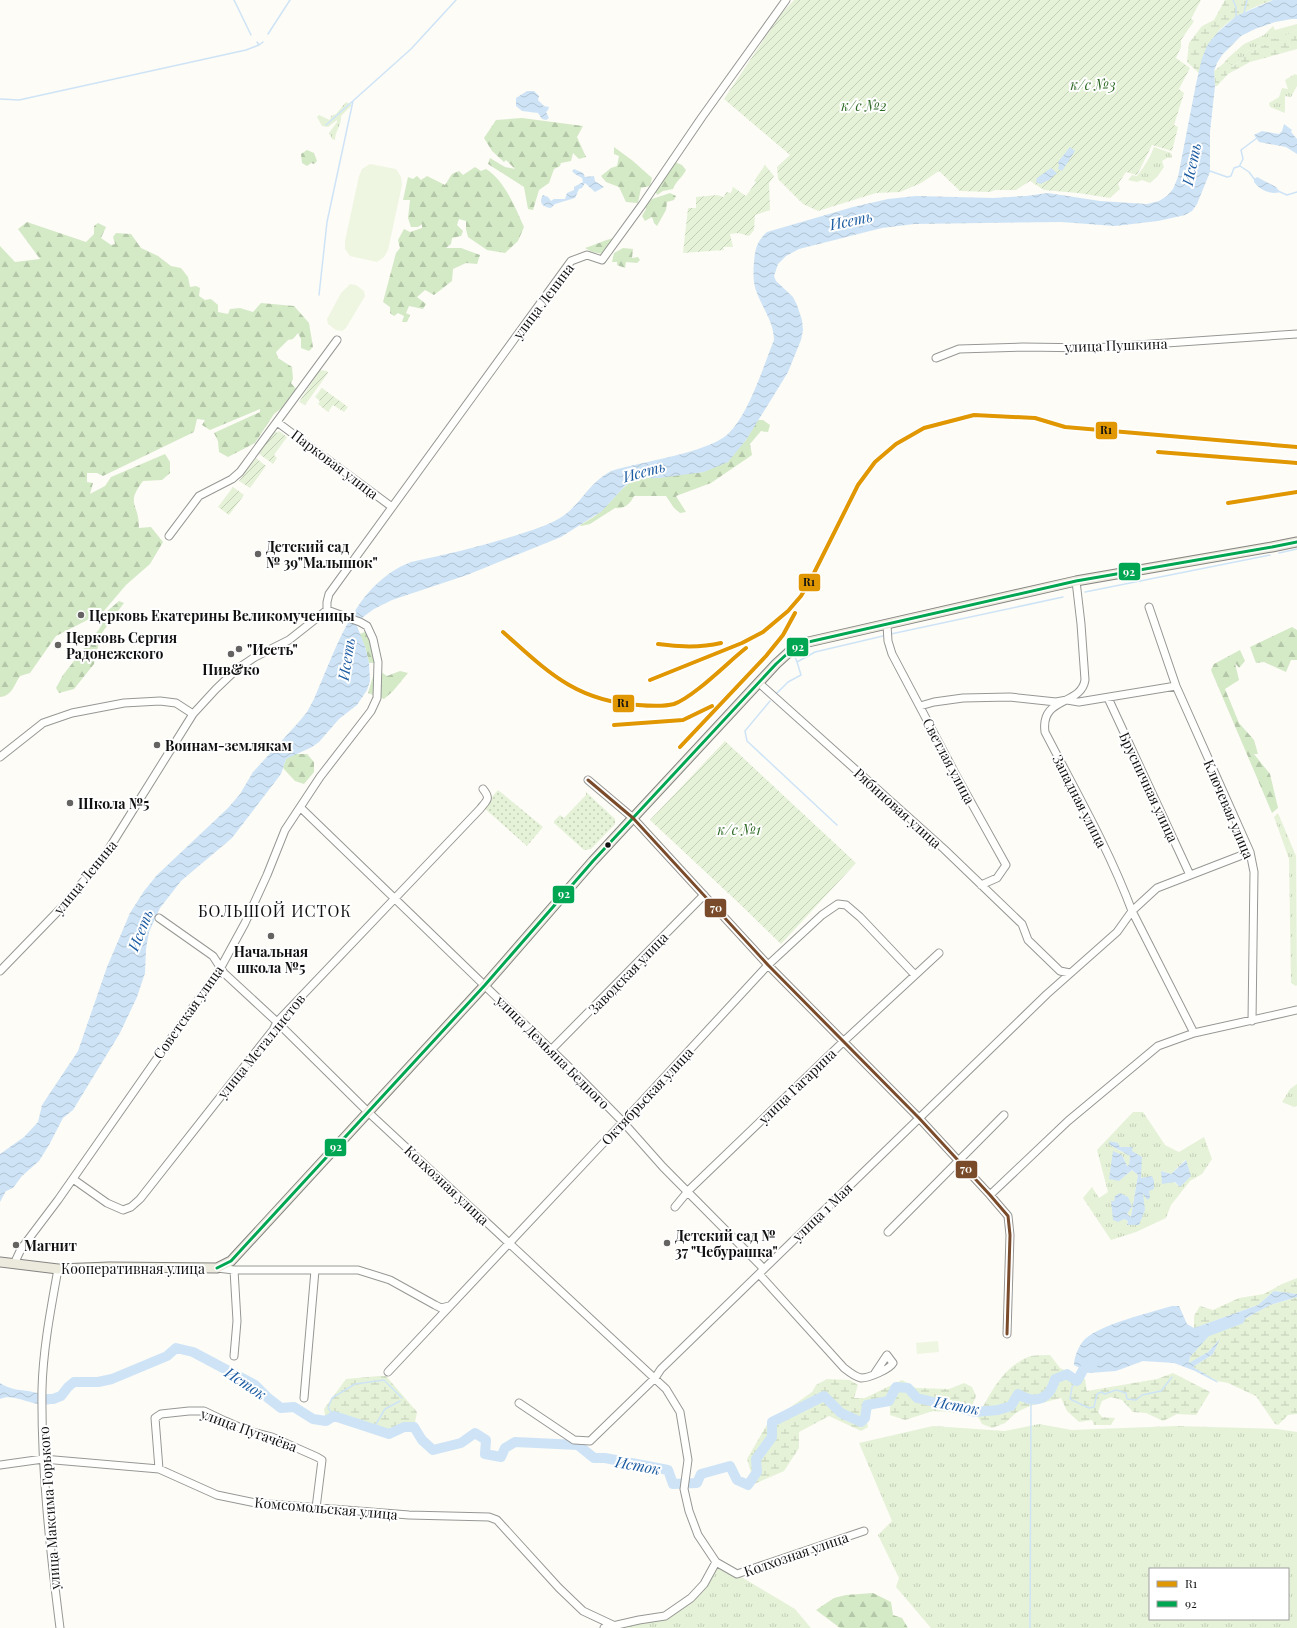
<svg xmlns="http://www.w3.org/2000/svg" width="1297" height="1628" viewBox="0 0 1297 1628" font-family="'Playfair Display',serif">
<defs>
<pattern id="grass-tufts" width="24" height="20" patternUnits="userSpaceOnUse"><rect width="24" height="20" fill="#e5f2d8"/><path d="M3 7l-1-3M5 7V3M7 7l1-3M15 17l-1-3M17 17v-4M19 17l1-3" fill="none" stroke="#c3ceb8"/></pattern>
<pattern id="forest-firs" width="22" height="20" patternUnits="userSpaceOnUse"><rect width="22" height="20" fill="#d4e9c6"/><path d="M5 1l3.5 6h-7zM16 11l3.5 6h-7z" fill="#b5c7a9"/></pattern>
<pattern id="wetland-marsh" width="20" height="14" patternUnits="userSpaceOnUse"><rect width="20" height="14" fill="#e5f2d8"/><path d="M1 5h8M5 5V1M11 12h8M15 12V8" fill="none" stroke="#c3ceb8"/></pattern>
<pattern id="park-dots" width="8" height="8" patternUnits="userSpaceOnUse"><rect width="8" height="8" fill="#e5f2d8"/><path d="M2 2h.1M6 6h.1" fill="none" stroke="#c3ceb8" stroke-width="1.8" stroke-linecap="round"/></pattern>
<pattern id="garden-furrows" width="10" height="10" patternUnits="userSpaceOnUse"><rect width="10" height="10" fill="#e5f2d8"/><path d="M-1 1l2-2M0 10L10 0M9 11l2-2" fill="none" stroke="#c3ceb8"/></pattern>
<pattern id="water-waves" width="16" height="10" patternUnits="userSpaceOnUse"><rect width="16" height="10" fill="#cee4f6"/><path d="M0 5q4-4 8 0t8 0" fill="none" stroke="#b0c3d2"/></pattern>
</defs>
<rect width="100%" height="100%" fill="#fdfcf7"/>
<path fill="url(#grass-tufts)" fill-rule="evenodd" d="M1297 24V30L1266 45H1260L1253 52 1248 50 1241 61 1232 66 1228 63V58L1244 44 1264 35 1273 26 1275 30Z
M1295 74 1297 75V86L1291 97 1285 96V113L1270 107 1269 103 1279 97 1282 88 1288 89 1285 80Z
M346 102 352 105 341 116C342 125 335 131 335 140L332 139 329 133 337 122V120L328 127 322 126 317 117 319 115 330 120 331 116 336 114Z
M1154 147 1171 153 1172 158H1167L1162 161 1164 167 1157 177 1150 183 1142 180 1137 182 1128 180 1132 175 1137 176C1144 167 1150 158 1154 147Z
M1278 813 1296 856 1297 985 1296 986 1291 983 1289 859 1274 817Z
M1297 1084V1106L1294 1107 1282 1102 1290 1089Z
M1133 1112H1143L1165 1145 1179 1152 1204 1137 1212 1159 1202 1174 1190 1181 1171 1205 1166 1218 1136 1232 1111 1240 1083 1198 1092 1187 1099 1198 1108 1192 1097 1150ZM1110 1145 1120 1147 1141 1157V1178L1147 1200 1143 1192 1127 1225 1128 1221 1124 1219 1111 1201H1114L1131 1217 1138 1175 1132 1170 1119 1181 1122 1155 1127 1166H1129L1130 1156ZM1185 1160H1186L1180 1187 1161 1171 1171 1174Z
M1039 1424 1072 1430 1176 1426 1277 1429 1297 1432V1628H931L896 1587 899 1578 878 1535 892 1521 859 1443 933 1426 1005 1431ZM1150 1569H1288V1619H1150Z
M716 1562 795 1609 811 1628H604L639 1620 678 1607 704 1584Z"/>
<path fill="url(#forest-firs)" d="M522 118 583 126 577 137 586 157 579 159 573 153 571 161 561 163 560 166 554 169 549 183 539 190 533 210 528 209 524 187 488 164 490 158 505 167 515 169 506 160 504 162 492 151 484 138 496 120Z
M614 147 633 161 652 178 650 186 641 188 638 203 626 202 619 187 606 182 601 176 611 168 617 166 619 156 614 154Z
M307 150 314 153 317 161 314 164 311 163 307 166 302 163 301 154Z
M675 162 682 165 686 170C682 178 676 181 673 189L663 191 657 195 655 190Z
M475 167 481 171 486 169C505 181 515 207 524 227L518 241 505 253 487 250 468 237 466 229V221L459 219 457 225 463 231 461 236 452 238 451 244 446 248H461L480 255 477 264 466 263 453 269 452 281 434 295 425 290 417 297 426 304 423 309 409 306 406 313 410 315 407 322H402L404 316 398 313 394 316 390 313V307L383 302 396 253 400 248 398 240 404 229 410 232 422 228V224L418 227H411L408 218 410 200H403L408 177 413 179 417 176 421 180 427 176 445 185 452 174 459 171 463 175Z
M670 193 676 196 674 200 667 202 666 210 657 226 654 223 652 217 645 221 642 216 646 209 645 205 652 199Z
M27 222 86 242 94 234V226L98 223 106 227 101 238 111 245 115 244 113 237 116 233 131 234 141 248 158 256 171 266 181 268 188 277 190 287 196 286 200 288 199 296 205 300 211 299 218 305V312L228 314 230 309 240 308 253 312 261 303 294 306 309 323 313 347 309 351 301 348V339L298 333 293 339 288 340 276 352 278 358 292 367 293 379 291 383 296 389 283 407 274 414 255 443 228 457 219 452 218 441 214 433 260 412V409L210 430 202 425 205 420 197 419 194 432 103 476 97 473H87V482L93 483 90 494 105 486 111 477 165 454 170 462V473L162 480 143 481C125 505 139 502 139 528L151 527 163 542 150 564 126 585 103 612 56 636 30 673 20 676C14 685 12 696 0 697V246L15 262 40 259 18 229Z
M614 238 603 254 592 252 585 248C595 245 604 240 614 238Z
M623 248 633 249 632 258 638 257 640 260 637 263 626 262 625 268 617 265V262H612L614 253Z
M757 420H763L770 425 768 432 761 431 750 444 752 455 711 483 676 496 686 512 680 513 674 508 666 496H634C630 504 625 509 615 508L590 524 581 526 580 525C587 521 595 517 601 511 614 500 622 485 638 478L704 472 746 440Z
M119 601 124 603 101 634 94 664 74 689 59 693 56 688 63 675 100 628 105 613Z
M1292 627 1297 630V660H1291L1286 672 1264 662 1256 663 1250 647Z
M368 631 378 658 375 663H369L365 646 359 634Z
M1240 650 1245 661 1239 668 1235 663 1239 680 1225 689 1239 723 1254 740 1258 754H1254L1270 774 1278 808 1272 813 1211 670 1214 664Z
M378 670 387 676 400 671 408 673 393 691 384 699 368 693 374 673Z
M294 754H307L314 762V772L304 784 295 781 283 768 286 759Z
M873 1593 891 1602 893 1615 902 1618 908 1628H840L816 1610 834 1598 846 1595Z"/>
<path fill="url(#wetland-marsh)" d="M1225 0H1273C1234 14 1208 29 1199 73L1187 62 1189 43 1202 26 1214 20Z
M1297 30V49L1250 62 1228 74 1217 86H1215L1214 71 1223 64 1228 58V63L1233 66 1241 61 1248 50 1253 52 1260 45H1266L1269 38 1276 39Z
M1297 1278V1294L1274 1291 1258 1305 1194 1328V1316L1200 1306 1213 1310 1239 1298 1264 1294 1282 1284Z
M1297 1297V1414L1288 1415 1278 1425 1275 1424 1256 1396 1228 1383 1217 1381 1193 1367 1213 1354 1219 1340 1208 1352 1189 1364 1190 1357 1217 1326 1239 1322 1270 1305Z
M1050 1355 1060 1368 1085 1379 1087 1391 1157 1379 1173 1373 1210 1392 1196 1415 1177 1414 1163 1421 1146 1413 1133 1412 1122 1400 1111 1397 1102 1401 1098 1412 1102 1417 1115 1418 1111 1425H1094L1092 1420 1079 1422 1067 1411 1061 1398 1030 1406 1017 1412 1005 1423 992 1428 982 1424 978 1417C990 1393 1004 1365 1031 1356 1037 1355 1044 1355 1050 1355Z
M379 1376H386L417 1412 414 1427H404L389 1434 334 1416 326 1421 324 1409 346 1379Z
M827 1379 850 1380 858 1385 854 1398H865L902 1380 916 1388 949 1389 964 1383 972 1387 976 1396 970 1411 965 1413 933 1411 905 1420 890 1415V1406L871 1407 866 1417 868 1427 861 1431 829 1416 799 1432V1448L784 1471 745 1488 743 1485 751 1472 747 1459 768 1423 812 1392 816 1385Z"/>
<path fill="url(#park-dots)" d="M498 790 543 827 527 846 483 807Z
M586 792 615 819V824L591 849 584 850 554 823V821L560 815 564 818 586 795Z"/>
<path fill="url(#garden-furrows)" d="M794 0H1201L1191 19 1194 21 1181 40V47L1176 58 1190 68 1179 89 1184 93 1174 125 1178 127 1172 151 1152 145 1137 175 1126 172 1118 184 1120 189 1110 198 1078 193 1044 190 1030 181 1016 190H995L990 192 960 191 939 171 921 183 900 192 876 193 818 211 803 204 778 179 777 167 790 155 724 99 781 14Z
M765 165 774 176 769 183 770 210 755 215 754 230 749 236 738 233 730 234 733 247H723L724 250 683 253 688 208H696V197L717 195 724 197 726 192 731 193 733 187 746 196 756 182 754 181Z
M320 370 327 371 328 373 305 405 299 402Z
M322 388 348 407 344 412 333 405 328 412 318 404 320 401 315 397Z
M274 431 278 433 279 431 287 437 274 455 277 458 273 464 258 453Z
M256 458 266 466 250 488 239 481Z
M233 487 244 495 229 515 218 507Z
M725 741 856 863 781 944 744 908 650 820Z"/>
<path fill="#eef6e1" d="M370 164 396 169 401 177 402 185 388 250 384 257 377 262 350 256 345 249V241L359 176 362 169Z
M350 284 356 285 364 291 365 296 346 328 342 331 336 330 328 324 327 319 341 293Z
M938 1341 939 1352 917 1354 916 1343Z"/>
<path fill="url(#water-waves)" d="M1273 0H1297V19H1292L1275 22 1255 29 1241 36 1222 55 1217 63 1214 71 1215 86 1210 132V172L1197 204 1192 211 1185 215 1158 221 1115 226 1061 222 914 224 882 228 799 249 786 256 778 264 774 276 776 281 793 297 797 305 802 320 803 330 801 340 788 372 774 395 746 440 728 462 704 472 659 478H638L632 481 625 486 602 511 561 537 467 575 392 600 374 609 363 617 357 626 365 646 369 663 370 681 367 690 357 705 339 719 319 742 312 747 286 759 281 774 232 838 181 881 160 908 149 932 146 949 145 973 137 997 120 1033 73 1110 63 1118 49 1145 39 1161 22 1176 13 1188 6 1191 0 1202V1154L24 1137 38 1122 42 1105 78 1051 107 967 130 913 144 891 157 875 228 808 240 794 253 772 297 724 307 712 314 699C337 648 354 584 411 562 449 554 487 545 523 533 536 529 548 525 560 518 581 505 588 483 611 471 640 462 707 453 728 434 749 414 763 367 774 340 774 323 763 309 757 293 753 284 753 273 754 262 755 249 757 241 767 232L853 207 888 199 916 196 993 198 1026 196 1048 193 1100 201 1147 204 1159 201 1167 196 1173 189 1178 177 1196 84 1202 58 1208 44 1217 33 1236 16Z
M527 91H534L539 96 538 100 544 106 549 107 548 110 546 112 549 118 546 120 542 119 538 113 522 111 516 106V98Z
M1284 124 1292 130 1291 132 1297 139V154L1286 147 1259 142 1254 135 1262 131 1279 134 1282 131Z
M1070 147 1075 151 1062 171 1058 169 1059 165 1058 162Z
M1051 168 1057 173 1049 180 1040 184 1036 182 1037 178Z
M574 169 583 173 585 177 594 176 595 181 604 187 595 192 585 183 582 188 579 189 575 198 555 204 551 208C543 207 538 203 543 195L548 197 551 201 554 199H565L567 193 574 190V187L583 182 582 178 575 174 572 171Z
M1257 177 1276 187 1280 192C1270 195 1260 190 1254 182V179Z
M1109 1141 1118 1143 1120 1147H1133L1132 1151 1142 1157 1141 1178 1152 1176 1154 1181V1189L1149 1191 1150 1198 1147 1200 1143 1193 1145 1210 1139 1225H1127L1128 1221 1124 1219 1118 1222 1113 1220 1111 1201H1114L1115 1196 1120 1193 1128 1197 1132 1206 1127 1214 1131 1217 1138 1175 1132 1170 1119 1181 1109 1179 1113 1151 1122 1155 1127 1166 1129 1165 1130 1156 1110 1145Z
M1186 1160 1191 1176 1180 1187 1175 1182 1162 1184 1161 1171 1171 1174Z
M1274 1291 1297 1294V1297L1270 1305 1239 1322 1217 1327 1190 1357 1189 1363 1208 1352 1220 1339 1213 1354 1193 1367 1217 1381 1218 1383 1195 1371 1174 1363 1143 1361 1116 1371 1089 1373 1074 1365C1074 1357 1079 1345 1085 1339 1102 1324 1149 1313 1172 1306H1179L1187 1324 1194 1328 1258 1305Z
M0 1383C12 1391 20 1389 33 1392 39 1393 45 1396 51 1396 55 1396 57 1395 61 1396V1398C42 1416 18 1391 0 1399Z"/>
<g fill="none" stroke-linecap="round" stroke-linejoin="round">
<path stroke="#cee4f6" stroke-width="1.5" d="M234 0 251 35
M1233 0 1236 7V17
M1244 13 1247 0
M268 34 290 0
M257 42 259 45 263 42
M0 99 19 100 246 50 259 45
M326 125 411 49 456 0
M1240 165 1243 159 1241 150 1257 138
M1210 171 1227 177 1231 176 1234 168 1240 166 1249 172 1255 180
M1278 191 1287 195 1297 192
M319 295 327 222 353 101
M1279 553 1297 549
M1085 592 1270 555
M891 634 1063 597
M794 654 797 662 815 652 883 636
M777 693 788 682 801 675 797 662
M770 701 745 731 747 741 837 825
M1077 1381 1072 1387 1070 1399 1089 1408 1094 1407 1097 1394 1101 1392 1105 1394 1116 1390 1126 1393 1127 1399 1136 1400 1142 1395 1161 1391 1172 1377
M334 1416 328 1408 332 1398 355 1384 384 1380 402 1398
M373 1429 385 1409 400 1401
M1030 1628 1031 1399"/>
<path stroke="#cee4f6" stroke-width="10" d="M1203 1333 1240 1319
M48 1399H53L61 1396 68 1387 74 1382H98L112 1379 167 1356 176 1348 193 1352 255 1385 268 1398 281 1408 294 1407 313 1419 326 1421 334 1416 389 1434 404 1427H414L422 1440 433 1450 461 1443 475 1433 486 1440 485 1454 501 1457 505 1448 515 1442 578 1445 594 1458H605L668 1470 673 1484 697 1483 701 1474 730 1466 737 1480 748 1485 757 1472 756 1459 772 1437V1422L824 1396 841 1413 861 1422 865 1418 867 1405 889 1401 896 1387 908 1388 917 1398 975 1412 998 1410 1011 1406 1018 1394C1036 1405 1050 1399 1055 1379L1067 1374 1077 1381 1083 1370 1093 1363"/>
<defs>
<path id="minor" d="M936 358 959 349 1023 347 1094 348 1297 334
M277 422 392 507
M169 536 199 496 232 479 240 472 337 340
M1076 581 1081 624 1085 680C1081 706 1040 696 1045 732 1075 790 1109 849 1132 911L1194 1033
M1149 607 1176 686 1250 852 1254 872 1252 1021
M327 610V602L329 594 571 261 587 255 602 260 642 205 702 117 786 0
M887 625 888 641 892 654 957 777 1006 865 997 878 981 885
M759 683 944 849 1022 924 1028 940 1060 971 1070 973
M1108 698 1190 875
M920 706 934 702 963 698 1010 697 1056 702 1067 700 1079 702 1176 686
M0 757 43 723 72 713 124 703 160 701 176 703 193 714
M588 780 633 818 768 965 919 1118 990 1195 1008 1216 1010 1235 1007 1334
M301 808 572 1070 623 1122 663 1167 764 1269
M159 918 213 956 224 973 277 1022 368 1112 666 1389 680 1412 688 1460 684 1489 689 1511 698 1535 716 1562 737 1574 864 1531
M0 971 62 907 105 855 193 714 216 689 237 669 255 657 289 640 327 610 360 622 367 626 373 639 378 662 377 698 371 711 320 777 285 830 267 875 245 923 221 967 58 1200 21 1249 14 1264
M551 1050 704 895
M73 1179 107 1203 123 1210 131 1207 140 1199 273 1030 277 1022 480 809C487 800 491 799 483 789
M990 1195 1068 1121 1158 1046 1194 1033 1297 1010
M675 1207 689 1190 844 1041 939 953
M888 1232 1004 1115
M217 1268 234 1270H358L390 1280 435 1305 441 1308 449 1306
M58 1269C51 1308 43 1349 42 1389 41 1469 50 1549 60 1628
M234 1270 237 1321 234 1356
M759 1274 844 1368C849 1372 855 1377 861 1378 869 1378 890 1369 893 1363L887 1355 875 1373
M388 1372 623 1122 768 965 822 915 838 904 846 905 860 917 915 975
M304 1398 315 1270
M519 1403 574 1440 590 1441 655 1378 661 1369 1047 994 1117 932 1132 911 1157 888 1250 852
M0 1465 43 1459 159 1469 217 1495 256 1503 409 1515 489 1517 497 1520 559 1588 583 1611 615 1626
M159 1469 155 1418 161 1414 189 1411H204L225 1421 248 1431 272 1437 317 1457 322 1460 316 1508
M604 1628 639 1620 665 1616 691 1598 704 1584 716 1562"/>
<path id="major" d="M0 1262 58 1269 109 1267 217 1268 231 1261 485 985 593 861 776 664 788 653 804 643 1076 581 1272 547 1297 542"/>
</defs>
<use href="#minor" stroke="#979795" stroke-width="9"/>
<use href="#major" stroke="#858482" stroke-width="11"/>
<use href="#minor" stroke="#fffffe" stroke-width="7"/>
<use href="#major" stroke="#eceadc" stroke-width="9"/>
<defs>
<path id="bus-1" d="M217 1268 231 1261 485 985 593 861 776 664 788 653 804 643 1076 581 1272 547 1297 542"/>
<path id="bus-2" d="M588 780 633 818 768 965 919 1118 990 1195 1008 1216 1010 1235 1007 1334"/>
</defs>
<use href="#bus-1" stroke="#fff" stroke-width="6"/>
<use href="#bus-2" stroke="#fff" stroke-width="6"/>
<use href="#bus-1" stroke="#00a651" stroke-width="3"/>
<use href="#bus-2" stroke="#7a4b2a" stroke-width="3"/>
<defs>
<path id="rail-1" d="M1158 452 1297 463
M1228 503 1297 492
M503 632C547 671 575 701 638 705 650 706 663 707 674 704 694 697 728 662 746 648
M658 644C679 647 700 648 721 643
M650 680 742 643 763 632 788 611 801 596 811 579 858 485 875 462 896 444 924 428 974 415 1035 418 1065 427 1297 447
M614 725 683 720 712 706
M680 747 766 656 783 635 795 613"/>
</defs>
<use href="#rail-1" stroke="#fff" stroke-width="7"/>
<use href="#rail-1" stroke="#e09702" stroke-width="4"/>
</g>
<g fill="#646362" stroke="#fff" stroke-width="1.5">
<circle cx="258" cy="554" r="4"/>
<circle cx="81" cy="615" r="4"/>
<circle cx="58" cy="645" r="4"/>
<circle cx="239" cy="649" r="4"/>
<circle cx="231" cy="654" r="4"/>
<circle cx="157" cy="745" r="4"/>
<circle cx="70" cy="803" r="4"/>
<circle cx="271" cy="936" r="4"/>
<circle cx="667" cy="1243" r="4"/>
<circle cx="16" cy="1245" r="4"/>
</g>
<circle fill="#111" stroke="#fff" stroke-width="1.5" cx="608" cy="845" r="3.5"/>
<g text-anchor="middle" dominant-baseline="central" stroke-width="4" stroke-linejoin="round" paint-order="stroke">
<g font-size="14" font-style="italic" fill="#2a6821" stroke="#fff">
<text x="1093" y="84">к/с №3</text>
<text x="864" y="105">к/с №2</text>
<text x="739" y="829">к/с №1</text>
</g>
<g font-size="14" fill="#111" stroke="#fff">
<text transform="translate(543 301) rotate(-53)">улица Ленина</text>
<text transform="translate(1116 345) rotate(-2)">улица Пушкина</text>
<text transform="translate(335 464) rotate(37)">Парковая улица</text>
<text transform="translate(949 761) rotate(62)">Светлая улица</text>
<text transform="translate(1149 787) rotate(65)">Брусничная улица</text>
<text transform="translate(1080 801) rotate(63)">Западная улица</text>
<text transform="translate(898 808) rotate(42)">Рябиновая улица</text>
<text transform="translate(1229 809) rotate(67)">Ключевая улица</text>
<text transform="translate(85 877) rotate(-51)">улица Ленина</text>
<text transform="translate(628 973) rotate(-46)">Заводская улица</text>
<text transform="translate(188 1012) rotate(-55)">Советская улица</text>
<text transform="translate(261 1046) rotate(-51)">улица Металлистов</text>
<text transform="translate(553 1052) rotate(45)">улица Демьяна Бедного</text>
<text transform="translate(797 1086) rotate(-44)">улица Гагарина</text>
<text transform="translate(647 1096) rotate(-47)">Октябрьская улица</text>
<text transform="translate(447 1185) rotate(43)">Колхозная улица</text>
<text transform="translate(822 1212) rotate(-44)">улица 1 Мая</text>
<text x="133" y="1268">Кооперативная улица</text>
<text transform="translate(249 1430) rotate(20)">улица Пугачёва</text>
<text transform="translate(49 1508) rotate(-94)">улица Максима Горького</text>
<text transform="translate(326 1508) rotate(5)">Комсомольская улица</text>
<text transform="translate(796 1554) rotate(-19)">Колхозная улица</text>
</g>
<g font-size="14" font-weight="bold" fill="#111" stroke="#fff" text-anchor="start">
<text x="266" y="546">Детский сад<tspan x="266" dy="16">№ 39"Малышок"</tspan></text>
<text x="89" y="615">Церковь Екатерины Великомученицы</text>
<text x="66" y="637">Церковь Сергия<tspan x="66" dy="16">Радонежского</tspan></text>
<text x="247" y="649">"Исеть"</text>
<text x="231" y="669" text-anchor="middle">Пив&amp;ко</text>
<text x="165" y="745">Воинам-землякам</text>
<text x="78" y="803">Школа №5</text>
<text x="271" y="951" text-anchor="middle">Начальная<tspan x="271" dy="16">школа №5</tspan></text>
<text x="675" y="1235">Детский сад №<tspan x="675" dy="16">37 "Чебурашка"</tspan></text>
<text x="24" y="1245">Магнит</text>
</g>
<g font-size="15" font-style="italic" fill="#1b5ba1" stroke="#fff">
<text transform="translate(1191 164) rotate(-78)">Исеть</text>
<text transform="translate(851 220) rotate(-12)">Исеть</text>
<text transform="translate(644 471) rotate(-15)">Исеть</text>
<text transform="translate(346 659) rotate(-81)">Исеть</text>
<text transform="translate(140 930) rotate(-68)">Исеть</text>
<text transform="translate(246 1383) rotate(33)">Исток</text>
<text transform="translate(957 1405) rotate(10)">Исток</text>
<text transform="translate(638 1465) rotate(10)">Исток</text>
</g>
<g font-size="16" letter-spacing="1" fill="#111" stroke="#fff">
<text x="275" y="910">БОЛЬШОЙ ИСТОК</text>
</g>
</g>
<g stroke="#fff" stroke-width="1.5">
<rect x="1095" y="421" width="23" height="19" rx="4" fill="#e09702"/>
<rect x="1118" y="562" width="23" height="19" rx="4" fill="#00a651"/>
<rect x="798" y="573" width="23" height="19" rx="4" fill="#e09702"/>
<rect x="786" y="637" width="23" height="20" rx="4" fill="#00a651"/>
<rect x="612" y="694" width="23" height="19" rx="4" fill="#e09702"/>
<rect x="552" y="885" width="23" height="19" rx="4" fill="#00a651"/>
<rect x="704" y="898" width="23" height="20" rx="4" fill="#7a4b2a"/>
<rect x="324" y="1138" width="23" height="19" rx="4" fill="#00a651"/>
<rect x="955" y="1160" width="23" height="19" rx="4" fill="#7a4b2a"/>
</g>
<g font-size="11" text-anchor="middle" font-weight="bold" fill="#fff">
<text x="1129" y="576">92</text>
<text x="798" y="651">92</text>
<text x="564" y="898">92</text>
<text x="716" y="912">70</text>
<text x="336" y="1151">92</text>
<text x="966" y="1173">70</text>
</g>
<g font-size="11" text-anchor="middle" font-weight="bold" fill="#111">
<text x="1106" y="434">R1</text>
<text x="809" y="586">R1</text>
<text x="623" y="707">R1</text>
</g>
<rect x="1149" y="1568" width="140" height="52" fill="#ffffff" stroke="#a0a0a0"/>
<rect x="1157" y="1581" width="20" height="6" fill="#e09702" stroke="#a0a0a0"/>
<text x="1185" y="1588" font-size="12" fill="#111111">R1</text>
<rect x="1157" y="1601" width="20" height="6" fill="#00a651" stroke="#a0a0a0"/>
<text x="1185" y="1608" font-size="12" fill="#111111">92</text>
</svg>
